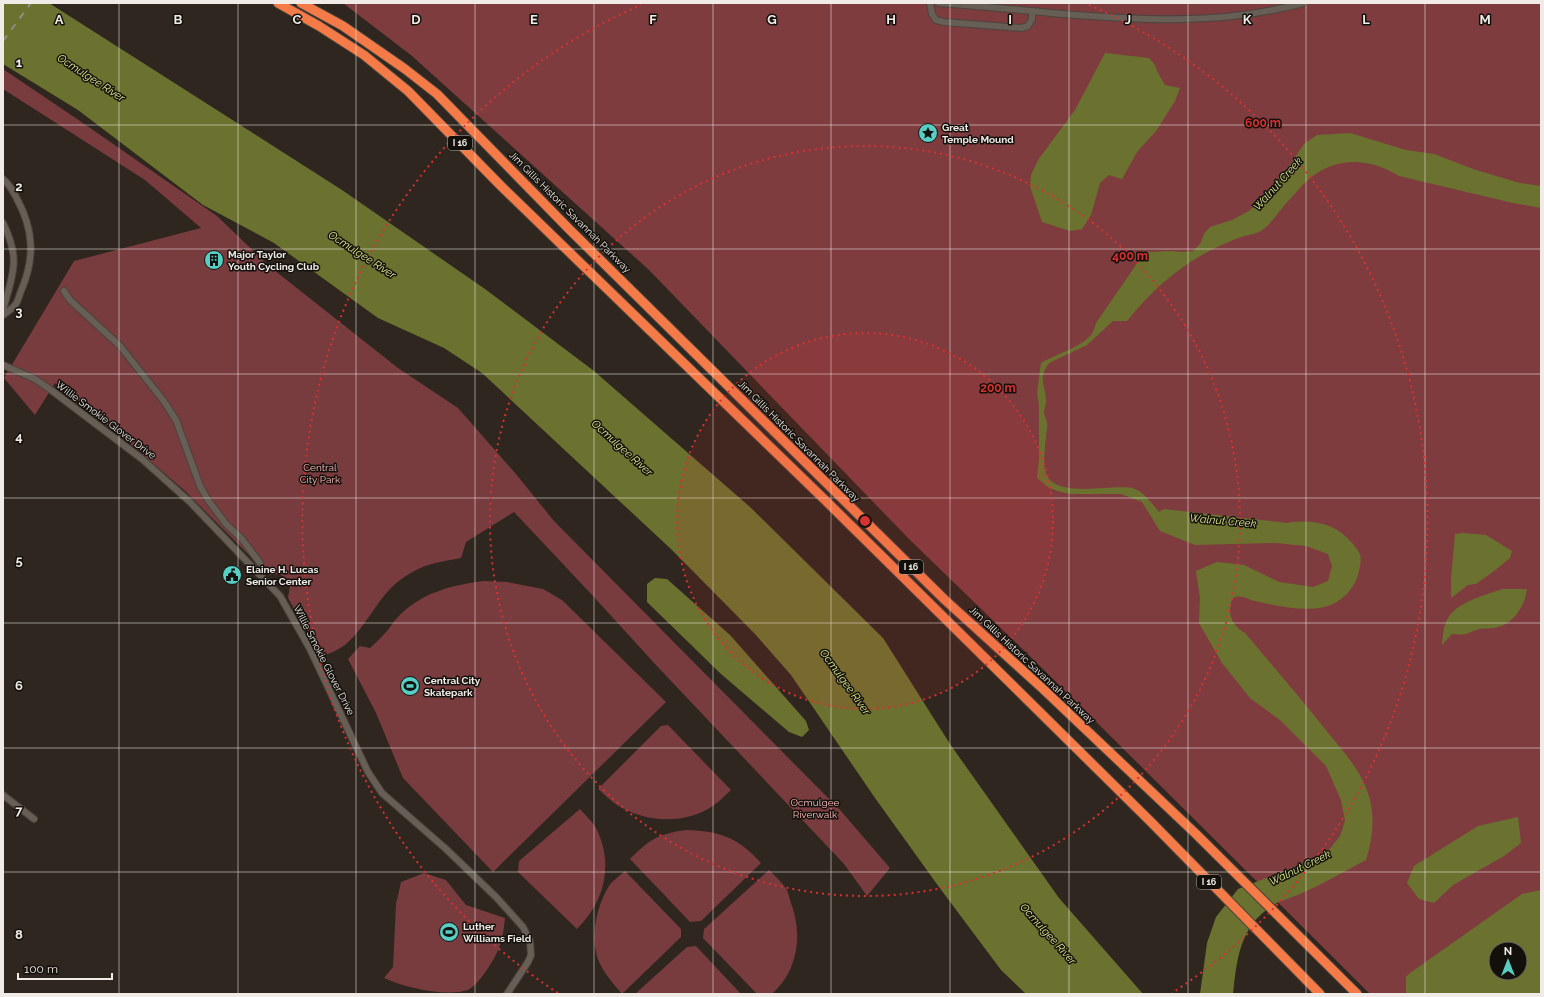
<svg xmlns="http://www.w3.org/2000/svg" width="1544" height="997" viewBox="0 0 1544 997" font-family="Raleway,sans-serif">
<rect width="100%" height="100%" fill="#2e261f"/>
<path fill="#783b3e" d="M3 69 80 121 217 216 269 266 398 368 458 408 516 474 554 521 841 811 890 868 867 896 844 864 655 664 593 596 514 512 466 542 461 558C440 562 423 564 406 576 379 592 369 625 345 645 338 650 329 654 321 657L288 598 290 586 288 579 279 574 269 575 185 491 121 436 55 383 35 415 4 378 74 261 201 228 145 180 3 89Z
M484 581 507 582 543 589 562 600 666 702 493 872 403 778 376 713 348 659 360 646 370 648C375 643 381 638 386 632 390 628 393 622 397 618 420 593 451 585 484 581Z
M668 725 731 790C725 795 720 801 714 805 687 825 645 823 617 805 611 801 604 794 598 789L661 726Z
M580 809C585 815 592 821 596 828 614 864 605 901 577 929L518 872 519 861Z
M686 830C720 831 739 838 761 863L701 921 690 922 630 859C650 839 658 834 686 830Z
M769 870C774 875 780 880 784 886 788 890 789 897 791 903 803 935 798 971 772 994H757L703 938 704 929Z
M625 871 681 929V937L622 994C612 982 599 968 596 952 591 932 598 903 609 886 613 880 620 876 625 871Z
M424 873 446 880 466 905 505 918C504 927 503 937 500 945 497 956 479 985 468 990 446 997 406 988 384 978L393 967 396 904 401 882Z
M696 946 741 994H635L687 947Z"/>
<path fill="#7e3c3f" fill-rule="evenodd" d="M343 3H1541V994H1370L1042 668 908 538 649 270 412 56ZM1496 949H1520V973H1496Z"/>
<path fill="#6b722f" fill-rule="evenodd" d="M3 3H49L342 190 485 289 594 371 750 507 883 638 950 744 1059 898 1143 994H1026L1001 970 939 887 875 798 791 675 755 634 672 550 482 373 444 348 378 318 274 243 203 205 78 110 3 64Z
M1105 53 1149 58 1155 65 1157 71 1165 85 1180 88 1175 101 1156 131 1137 152 1122 179 1109 175 1100 183 1091 215 1082 229 1070 231 1042 222 1030 186 1031 175 1038 160 1075 110Z
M1350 133 1406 150 1434 154 1476 170 1520 183 1541 186V208L1513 203 1399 176C1369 158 1337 156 1309 179 1300 187 1292 197 1284 206 1277 214 1270 225 1261 231 1256 234 1247 235 1241 237 1232 240 1222 245 1213 249 1179 266 1151 291 1127 321H1113L1087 345 1049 363C1037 379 1046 386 1046 401 1046 405 1044 409 1044 413 1045 416 1046 419 1047 422 1048 427 1046 432 1046 437 1045 447 1043 461 1045 471 1052 500 1111 484 1132 488 1143 490 1152 504 1159 512L1164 509 1287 523C1312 519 1336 523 1353 544 1355 547 1358 550 1360 554 1362 561 1359 571 1357 578 1353 589 1343 599 1333 604 1312 614 1277 606 1255 601 1247 599 1241 594 1233 598 1226 612 1232 626 1245 633 1272 665 1299 696 1325 729 1343 751 1363 772 1370 800 1375 821 1372 841 1366 860 1343 872 1321 885 1298 895 1290 898 1282 900 1275 904 1240 925 1237 957 1233 994H1200L1207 943 1216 917 1238 889 1325 855 1340 836 1345 821 1341 800 1326 766 1280 720 1250 698 1222 663 1199 623 1200 598 1196 571 1217 562 1244 565 1279 582 1313 587 1328 581 1332 566 1328 554 1306 546 1276 543 1195 545 1160 531 1142 502 1121 494H1071L1061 492 1049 488 1037 478 1039 458V405L1037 393 1041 363C1056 354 1080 348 1091 335 1094 331 1095 327 1096 323L1140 259 1148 252 1171 251 1181 252 1193 251 1200 244 1204 234 1210 227 1232 220 1249 211 1275 187 1304 144 1317 135Z
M1463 533 1486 535 1512 551 1510 558 1494 571 1476 584 1468 585 1451 598V580L1455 534Z
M655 578 667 579 730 635 806 721 809 730 802 737 789 732 721 674 647 602V584Z
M1502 589H1527C1525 605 1514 623 1498 627 1492 629 1485 628 1479 629 1466 633 1467 636 1452 634L1442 645C1443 636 1443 626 1448 618 1457 602 1486 595 1502 589Z
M1518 817 1521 843 1504 856 1453 885 1434 903 1419 899 1407 883 1414 866 1478 826Z
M1541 890V994H1408L1406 992V977L1410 973 1522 894ZM1496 949H1520V973H1496Z"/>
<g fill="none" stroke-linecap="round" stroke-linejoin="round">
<defs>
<path id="minor" d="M930 3 932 14 936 20 944 22 1021 28 1028 26 1032 19V11
M939 3C976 6 1013 9 1051 13 1134 20 1221 26 1303 3
M3 179C10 185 13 191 17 199 34 230 35 259 21 291 19 296 18 302 15 305 12 309 7 312 3 315
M3 223C21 259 13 274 3 310
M64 291 70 300 120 346 163 400 176 420 200 486 208 500 226 524 242 539 260 563
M3 365 35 379 51 390 142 459 190 502 280 596 310 649 368 772 382 793 446 849 496 897 523 927 530 941 531 955 528 962 507 994
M3 795 34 819"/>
<path id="highway" d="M278 3 319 26 364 55 408 91 502 187 825 500 1151 822 1320 994
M301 3 343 26 405 69 437 94 569 229 945 600 1042 688 1196 834 1357 994"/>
</defs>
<use href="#minor" stroke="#4a443d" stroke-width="8"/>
<use href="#highway" stroke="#4a443d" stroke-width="11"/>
<use href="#minor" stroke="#675e55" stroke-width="6"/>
<use href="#highway" stroke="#f47b48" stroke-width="9"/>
<path stroke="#928c86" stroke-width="2" stroke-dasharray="7 7" stroke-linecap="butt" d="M3 41 31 3"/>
</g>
<path fill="none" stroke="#f0ebe6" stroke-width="1" stroke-opacity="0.55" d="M119 3V994M238 3V994M356 3V994M475 3V994M594 3V994M713 3V994M831 3V994M950 3V994M1069 3V994M1188 3V994M1306 3V994M1425 3V994M3 125H1541M3 249H1541M3 374H1541M3 498H1541M3 623H1541M3 748H1541M3 872H1541"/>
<circle cx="865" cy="521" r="188" fill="#d73232" fill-opacity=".12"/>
<g fill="none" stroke="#d73232" stroke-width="2" stroke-dasharray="2 4">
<circle cx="865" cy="521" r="188"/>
<circle cx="865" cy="521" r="375"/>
<path d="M558 993A563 563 0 0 1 641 5M1089 5A563 563 0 0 1 1172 993"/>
</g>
<defs>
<symbol id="sight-disc" viewBox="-11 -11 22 22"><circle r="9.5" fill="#56cec3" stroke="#13100c"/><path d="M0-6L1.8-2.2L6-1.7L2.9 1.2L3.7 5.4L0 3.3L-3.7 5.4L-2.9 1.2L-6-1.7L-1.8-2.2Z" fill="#111"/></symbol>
<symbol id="building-disc" viewBox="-11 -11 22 22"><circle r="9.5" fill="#56cec3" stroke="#13100c"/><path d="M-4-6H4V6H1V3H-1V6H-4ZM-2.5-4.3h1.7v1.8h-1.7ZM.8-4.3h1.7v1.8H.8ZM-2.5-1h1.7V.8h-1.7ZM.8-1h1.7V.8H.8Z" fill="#111"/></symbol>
<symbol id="civic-disc" viewBox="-11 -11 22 22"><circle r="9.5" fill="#56cec3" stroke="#13100c"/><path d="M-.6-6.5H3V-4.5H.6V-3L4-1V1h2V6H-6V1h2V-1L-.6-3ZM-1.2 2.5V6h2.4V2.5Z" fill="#111"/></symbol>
<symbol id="stadium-disc" viewBox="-11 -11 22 22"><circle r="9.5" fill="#56cec3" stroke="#13100c"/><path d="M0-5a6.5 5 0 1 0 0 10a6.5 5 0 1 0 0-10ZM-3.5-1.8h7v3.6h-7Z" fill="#111"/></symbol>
</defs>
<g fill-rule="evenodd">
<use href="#sight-disc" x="917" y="122" width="22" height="22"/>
<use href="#building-disc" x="203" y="249" width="22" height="22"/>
<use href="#civic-disc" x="221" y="564" width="22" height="22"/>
<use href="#stadium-disc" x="399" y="675" width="22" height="22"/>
<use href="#stadium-disc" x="438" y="921" width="22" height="22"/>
</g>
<g text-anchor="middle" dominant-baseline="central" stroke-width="3" stroke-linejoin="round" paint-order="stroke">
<g fill="#13100c" stroke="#aea9a5" stroke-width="1">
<rect x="448" y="136" width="24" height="14" rx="3"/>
<rect x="899" y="560" width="24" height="14" rx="3"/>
<rect x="1197" y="875" width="24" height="14" rx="3"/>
</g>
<g font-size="9" font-weight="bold" fill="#f0ebe6">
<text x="460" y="143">I 16</text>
<text x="911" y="567">I 16</text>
<text x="1209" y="882">I 16</text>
</g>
<g font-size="10" font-weight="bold" fill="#f0ebe6" stroke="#13100c" text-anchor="start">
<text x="942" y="127">Great<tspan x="942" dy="12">Temple Mound</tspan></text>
<text x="228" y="254">Major Taylor<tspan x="228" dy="12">Youth Cycling Club</tspan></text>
<text x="246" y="569">Elaine H. Lucas<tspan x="246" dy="12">Senior Center</tspan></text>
<text x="424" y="680">Central City<tspan x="424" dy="12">Skatepark</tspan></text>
<text x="463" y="926">Luther<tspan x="463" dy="12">Williams Field</tspan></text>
</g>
<g font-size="10" fill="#f0ebe6" stroke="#13100c">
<text transform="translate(570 212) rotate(45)">Jim Gillis Historic Savannah Parkway</text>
<text transform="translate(106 420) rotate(37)">Willie Smokie Glover Drive</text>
<text transform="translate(799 441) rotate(45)">Jim Gillis Historic Savannah Parkway</text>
<text transform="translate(324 660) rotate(63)">Willie Smokie Glover Drive</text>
<text transform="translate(1032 665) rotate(43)">Jim Gillis Historic Savannah Parkway</text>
</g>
<g font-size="10" fill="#fdbebe" stroke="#13100c">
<text x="320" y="467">Central<tspan x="320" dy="12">City Park</tspan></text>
<text x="815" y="802">Ocmulgee<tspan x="815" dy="12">Riverwalk</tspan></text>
</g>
<g font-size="11" font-style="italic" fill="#dfec8b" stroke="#13100c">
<text transform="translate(91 78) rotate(33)">Ocmulgee River</text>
<text transform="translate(1278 184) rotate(-48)">Walnut Creek</text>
<text transform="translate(362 255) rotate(33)">Ocmulgee River</text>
<text transform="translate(622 448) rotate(42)">Ocmulgee River</text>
<text transform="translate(1223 521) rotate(5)">Walnut Creek</text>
<text transform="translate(845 682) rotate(54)">Ocmulgee River</text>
<text transform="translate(1300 868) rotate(-26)">Walnut Creek</text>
<text transform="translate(1048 934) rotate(48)">Ocmulgee River</text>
</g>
</g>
<g font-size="13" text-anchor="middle" font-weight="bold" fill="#f0ebe6" stroke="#13100c" stroke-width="3" stroke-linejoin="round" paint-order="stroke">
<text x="59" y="24">A</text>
<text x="178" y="24">B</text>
<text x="297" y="24">C</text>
<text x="416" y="24">D</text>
<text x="534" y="24">E</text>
<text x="653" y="24">F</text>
<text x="772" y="24">G</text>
<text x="891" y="24">H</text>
<text x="1010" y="24">I</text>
<text x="1128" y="24">J</text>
<text x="1247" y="24">K</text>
<text x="1366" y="24">L</text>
<text x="1485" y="24">M</text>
<text x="19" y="67">1</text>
<text x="19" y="191">2</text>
<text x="19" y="316">3</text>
<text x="19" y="441">4</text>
<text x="19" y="565">5</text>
<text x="19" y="690">6</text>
<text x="19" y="815">7</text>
<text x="19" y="939">8</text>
</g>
<circle cx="865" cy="521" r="6" fill="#d73232" stroke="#13100c" stroke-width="2"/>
<g font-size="12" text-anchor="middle" font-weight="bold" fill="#d73232" stroke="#13100c" stroke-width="3" stroke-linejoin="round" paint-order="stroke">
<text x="1263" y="127">600 m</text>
<text x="1130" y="260">400 m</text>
<text x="998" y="392">200 m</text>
</g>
<rect width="1544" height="997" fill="none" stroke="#f0ebe6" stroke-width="8"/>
<g transform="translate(1508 961)"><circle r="19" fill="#13100c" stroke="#6b6863"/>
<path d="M0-3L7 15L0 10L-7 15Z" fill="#56cec3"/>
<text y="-6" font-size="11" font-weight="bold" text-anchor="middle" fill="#f0ebe6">N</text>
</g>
<path d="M18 973v6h94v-6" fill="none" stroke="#f0ebe6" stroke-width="2"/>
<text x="24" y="973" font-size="12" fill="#f0ebe6" stroke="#13100c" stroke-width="3" paint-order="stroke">100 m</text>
</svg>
